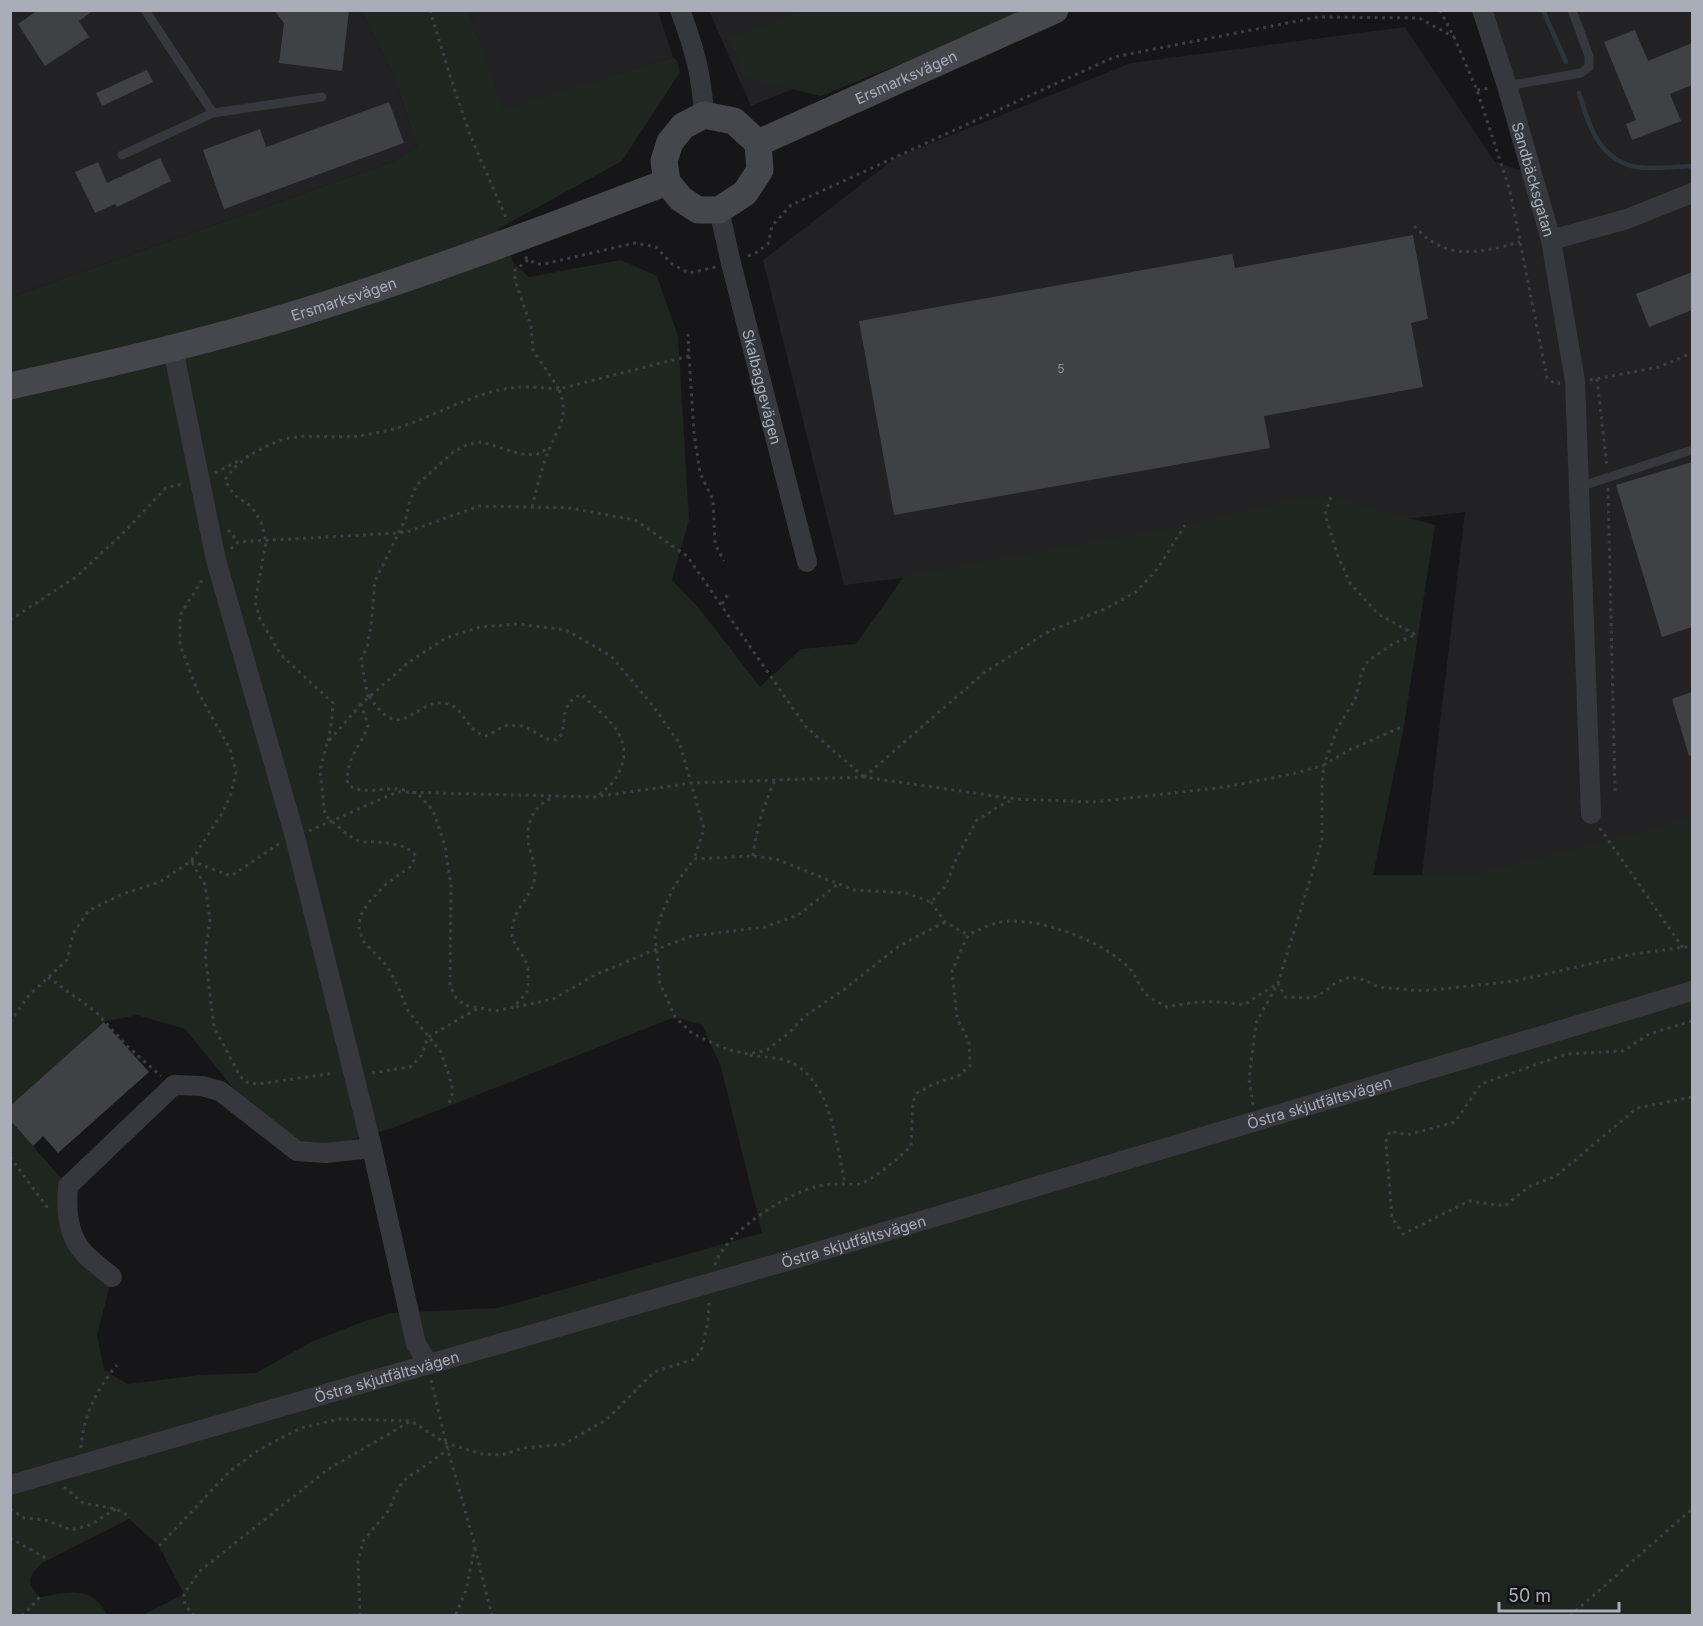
<svg xmlns="http://www.w3.org/2000/svg" width="1703" height="1626" viewBox="0 0 1703 1626" font-family="Inter,sans-serif">
<rect width="100%" height="100%" fill="#161618"/>
<path fill="#222225" d="M10 11H361L395 79 417 146 394 161 11 297Z
M469 11H658L673 57 503 110Z
M709 11H987L751 106Z
M1482 11H1692V889L1415 934 1465 512 844 585 763 260 897 157 1131 63 1405 27 1495 162 1531 174Z"/>
<path fill="#1e261f" d="M1014 10 1017 17 821 96 744 78 729 37 804 11Z
M361 11H469L503 109 673 57 677 61 680 72 622 161 498 229 514 263 529 277 621 260 657 276 678 336 689 520 672 580 698 607 760 687 801 649 856 644 905 575 1185 525 1292 499 1331 497 1435 525 1404 726 1373 875H1470L1656 828 1692 816V1615H143L184 1594 159 1546 129 1519 42 1563C29 1576 25 1582 40 1597 68 1592 93 1585 107 1615H11L10 1120 68 1186 71 1228 112 1277 97 1335 104 1370 128 1384 200 1375 256 1373 311 1342 365 1321 391 1313 498 1308 762 1233 721 1067 702 1025 675 1017 393 1128 319 1149 285 1133 238 1094 185 1029 137 1015 104 1022 11 1106V297L394 161 417 146 395 79Z"/>
<g fill="none" stroke-linecap="round" stroke-linejoin="round">
<path stroke="#2c353c" stroke-width="4.5" d="M1543 10 1566 62
M1579 93C1588 122 1597 156 1631 166 1645 170 1678 167 1692 166"/>
</g>
<path fill="#404145" d="M38 10H94L79 21 89 37 45 66 18 24Z
M274 10H349L342 71 279 63 284 23Z
M1635 30 1648 61 1692 43V85L1670 94 1681 121 1632 140 1626 124 1636 120 1604 42Z
M147 70 153 82 102 106 96 93Z
M389 102 404 143 224 209 203 150 260 129 266 147Z
M160 158 171 181 117 207 115 204 95 213 75 172 98 162 107 183Z
M1413 235 1428 319 1411 323 1423 387 1264 416 1270 448 894 515 859 321 1232 254 1235 268Z
M1692 272V310L1649 327 1636 294Z
M1692 462V627L1662 637 1616 485Z
M1692 692V755L1689 756 1672 699Z
M104 1022 149 1072 58 1153 43 1136 33 1146 10 1120V1106Z"/>
<g fill="none" stroke-linecap="round" stroke-linejoin="round">
<path stroke="#3d3f44" stroke-width="3" stroke-dasharray="3 4.5" stroke-linecap="butt" d="M430 10 450 76 470 135 507 220
M1440 10 1454 37 1477 90 1510 191 1547 378 1554 383H1560
M1477 90 1490 88
M1414 226C1447 262 1479 253 1520 242
M748 256 757 252 768 244 772 226 791 205 1114 57 1318 17 1419 18 1454 37
M525 257 536 264H544L635 243 656 247 672 264 689 273 716 267
M528 260 515 270V281L531 326 533 350 559 389
M689 356 694 433 700 473 713 500 715 544 724 561
M1597 379 1607 467
M1590 380 1659 367 1692 353
M215 473 238 461
M1608 488 1615 791
M1331 497 1325 514 1337 554 1350 583 1378 614 1416 635
M532 507C537 488 542 466 550 447 560 424 569 416 559 389L689 356 688 334
M228 530 238 542
M231 549 238 542 397 533 410 531 479 506 570 508 635 520 687 556 806 727 864 777
M722 604 728 594
M10 620 76 577 121 535 166 488 182 484
M369 696C404 749 414 695 448 704 466 709 464 730 486 736L507 725 522 726 537 733 546 739 556 740 562 734C566 714 561 705 581 694 591 704 603 713 612 724 634 750 623 779 597 796
M368 697 361 660 367 647 371 626 375 581 406 518 409 504 416 486 452 453 468 444 482 442 521 454 536 455 550 447
M361 704 327 743 320 771 325 815C335 824 346 835 359 841 364 843 371 841 378 842 391 843 408 845 416 856L410 867 386 884 369 902 360 916 359 930 364 942 387 966 395 980 408 1011 441 1052 452 1085V1097L447 1107
M328 741 332 718 333 703 281 655 260 619 255 602 266 542 261 522 251 506 234 495 225 480C237 461 258 449 279 441 303 432 332 439 357 436 368 435 381 432 393 429 431 419 465 396 504 389 522 385 541 388 559 389
M864 777 984 673 1049 631 1107 608 1137 591 1158 568 1185 525
M405 790C384 785 369 797 348 785 345 758 360 748 368 726L361 704 409 662 446 638 480 627 518 624 566 630 611 656 653 706 680 744 704 829 694 859
M412 792 420 796 433 810 445 846 451 886 450 985 456 998 465 1005 495 1011 514 1007 527 992C528 984 529 973 527 965 523 953 512 945 512 932 513 909 528 901 534 882 538 865 528 853 528 837 527 819 537 804 553 797
M1600 828 1683 948
M309 831 397 792 594 797 692 783 864 777 1016 799 1094 802 1225 787 1292 774 1324 765 1338 727 1355 700 1362 672 1368 661 1394 643 1416 635
M753 856C756 829 764 805 775 780
M191 861 231 876 279 844
M192 863 205 885 210 919 205 954 214 1027 240 1076 246 1082 257 1084 335 1073
M931 902 945 922 968 935
M945 922 899 946 842 991 805 1016 790 1032 767 1050 748 1054 726 1049 693 1034 675 1017 660 983 655 936 663 910 675 885 694 859 753 856 776 859 854 890 906 893 931 902 946 885 957 857 977 820 998 807 1014 799
M48 977 96 1012 127 1046 161 1076
M516 1007 553 999 597 974 657 949 692 936 765 927 798 915 838 884
M1692 1021 1649 1034 1623 1051 1566 1054 1481 1084 1455 1122 1407 1135 1390 1131 1386 1141 1392 1218 1403 1234 1469 1201 1505 1206 1528 1187 1556 1176 1637 1108 1692 1097
M10 1022 29 995 67 960 73 934 88 911 120 895 160 882 191 861 223 812 231 794 236 772 230 749 198 692 180 645V615L204 577
M750 1055C762 1057 776 1057 787 1061 831 1077 836 1144 845 1183
M372 1073 410 1067 422 1055 428 1037 477 1009
M1253 1105 1249 1079 1256 1023 1278 983 1322 841V783L1324 765 1351 749 1404 726
M10 1157 50 1211
M715 1265C725 1232 786 1194 818 1186 827 1184 837 1184 845 1184 850 1184 855 1185 859 1184 873 1180 900 1157 911 1146L913 1101 917 1093 934 1084 958 1076 970 1066 969 1041 957 1018 952 971 968 935C982 928 996 921 1012 921 1048 921 1104 942 1129 968 1137 976 1139 988 1147 995 1152 1000 1161 1003 1167 1007 1196 1001 1215 1000 1244 1005L1278 983 1285 997 1312 998 1324 992 1337 982 1350 977 1365 980 1378 987 1423 991 1515 981 1634 954 1692 946
M431 1380 446 1443 475 1546 466 1590 455 1616
M81 1448C83 1416 96 1390 117 1365
M64 1487 83 1503 116 1509 129 1516V1518
M10 1509 24 1518 45 1520 71 1530 90 1525 116 1509
M10 1538 49 1560
M159 1546 230 1471 260 1449 301 1428 339 1419 411 1421 446 1443 482 1454 502 1455 523 1448 564 1444 606 1420 654 1372 694 1359 701 1351 708 1322 709 1301
M475 1548 492 1616
M22 1616 40 1597
M194 1616 185 1605 184 1594 200 1571 327 1470 409 1422
M360 1616 358 1561 363 1541 389 1510 395 1495 403 1481 449 1449
M1570 1616 1692 1509"/>
<path stroke="#37383d" stroke-width="9" d="M1507 86 1581 73 1589 67V56L1572 10
M213 113 322 97
M122 155 213 113 145 10
M1579 487 1692 450"/>
<g stroke="#37383d" stroke-width="20">
<path d="M680 10C694 47 702 76 704 115"/>
<path id="s1" d="M1482 10 1507 86 1551 240 1627 219 1692 193"/>
<path id="s2" d="M719 210 731 263 807 562"/>
<path d="M1551 240 1575 381 1591 814"/>
<path d="M173 349 216 560 295 837 372 1148 416 1344 428 1363"/>
<path d="M112 1277C103 1269 92 1262 84 1253 67 1235 66 1208 68 1186L174 1085 202 1086 220 1091 297 1151 326 1153 372 1148"/>
<path id="s3" d="M10 1485 797 1258 1692 991"/>
</g>
<g stroke="#45474d" stroke-width="27">
<path d="M704 115 734 121 758 143 760 170 745 193 719 210H698L681 199 667 182 664 161 670 142 683 126Z"/>
<path id="s4" d="M758 143 1055 10"/>
<path id="s5" d="M10 386C110 364 209 341 306 311 428 273 547 228 667 182"/>
</g>
</g>
<g text-anchor="middle" dominant-baseline="central" stroke-width="5" stroke-linejoin="round" paint-order="stroke">
<g font-size="12" fill="#8e929b">
<text x="1061" y="368">5</text>
</g>
<g font-size="15" fill="#a8adb8" stroke="#111113">
<text stroke="none"><textPath href="#s4" startOffset="162">Ersmarksvägen</textPath></text>
<text stroke="none"><textPath href="#s1" startOffset="177">Sandbäcksgatan</textPath></text>
<text stroke="none"><textPath href="#s5" startOffset="345">Ersmarksvägen</textPath></text>
<text stroke="none"><textPath href="#s2" startOffset="182">Skalbaggevägen</textPath></text>
<text stroke="none"><textPath href="#s3" startOffset="1364">Östra skjutfältsvägen</textPath></text>
<text stroke="none"><textPath href="#s3" startOffset="878">Östra skjutfältsvägen</textPath></text>
<text stroke="none"><textPath href="#s3" startOffset="392">Östra skjutfältsvägen</textPath></text>
</g>
</g>
<rect width="1703" height="1626" fill="none" stroke="#a8adb8" stroke-width="24"/>
<path d="M1499 1602v9h120v-9" fill="none" stroke="#a8adb8" stroke-width="3"/>
<text x="1508" y="1602" font-size="18" fill="#a8adb8" stroke="#111113" stroke-width="4.5" paint-order="stroke">50 m</text>
</svg>
